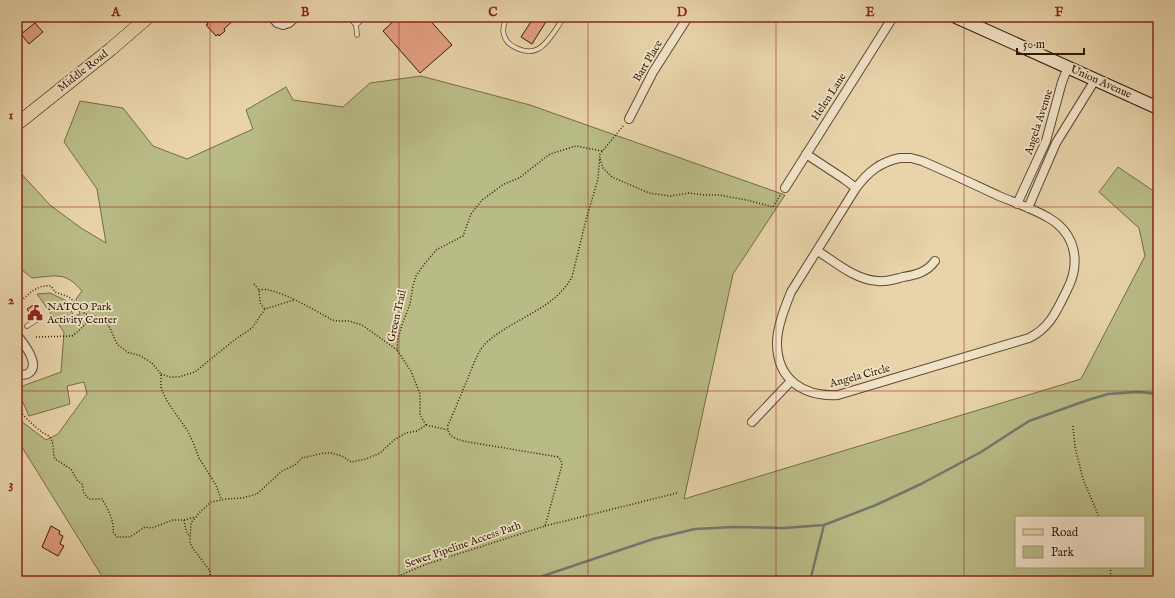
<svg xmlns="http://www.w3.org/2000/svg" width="1175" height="598" viewBox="0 0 1175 598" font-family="'IM FELL English',serif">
<rect width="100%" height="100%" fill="#e8d3aa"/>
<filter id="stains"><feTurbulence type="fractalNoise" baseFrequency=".005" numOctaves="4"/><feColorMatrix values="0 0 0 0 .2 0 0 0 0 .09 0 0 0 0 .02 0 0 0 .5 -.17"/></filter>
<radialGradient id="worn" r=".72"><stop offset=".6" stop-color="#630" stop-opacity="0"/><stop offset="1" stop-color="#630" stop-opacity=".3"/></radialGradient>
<path fill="#b9bb86" stroke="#756b44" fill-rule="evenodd" d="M421 76 530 105 785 195 733 274 684 499 1081 379 1145 256 1139 228 1099 192 1118 167 1158 194V581H105L17 439V418L46 440 58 434 87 394 84 382 67 386 70 404 29 416 17 389V388L61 372 64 332 37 294 50 293 65 300 74 316 80 314 76 299 82 291C65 271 56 276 32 278L17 266V169L50 205 81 228 106 243 97 189 64 142 80 101 123 108 153 146 187 159 253 129 246 110 286 87 293 100 343 107 370 83ZM1016 517H1144V567H1016Z"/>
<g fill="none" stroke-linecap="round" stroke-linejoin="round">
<path stroke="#71786c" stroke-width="2.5" d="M528 581 653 539 695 529 733 527 784 528 824 525 876 505 921 484 981 452 1029 421 1088 400 1108 394 1138 392 1158 394
M810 581 824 525"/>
</g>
<path fill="#e39e81" stroke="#311b02" d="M202 17H237L224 29 225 31 219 36 218 34 216 36 206 25 208 24Z
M398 17H427L452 45 420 73 383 31Z
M534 17H549L532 44 521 37Z
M35 23 43 32 29 44 21 34Z
M35 304 43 317 38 321 36 318H33L27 309Z
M51 526 60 531 59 534 63 536 60 544 64 546 58 556 42 547Z"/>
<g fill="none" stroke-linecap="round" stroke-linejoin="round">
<defs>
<path id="lane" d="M349 17 356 25
M507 17C504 23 502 29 504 35 507 47 527 55 538 49 548 44 558 26 564 17
M357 35 356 25 365 17
M27 326 35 321"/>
<path id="street" d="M272 17 277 23 283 25 289 23 296 17
M629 119 653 72 688 17
M806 154 844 179 856 188
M900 158H911L922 161C948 172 973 184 999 196 1016 203 1034 209 1049 218 1076 234 1081 263 1067 290 1057 310 1050 328 1029 338L838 395C804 397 777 380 777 343 777 327 785 307 791 292L856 188C868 172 880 162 900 158Z
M785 188 893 17
M1017 204 1046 141 1062 82 1068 67
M1028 208 1056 143 1095 80
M818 251C836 263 856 280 878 281 886 282 895 279 903 277 916 275 927 272 935 261
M17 335C23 343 41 364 29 373 25 376 21 375 17 373
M752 422 791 381"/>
<path id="secondary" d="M956 17 1158 108"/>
<path id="primary" d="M17 124 111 49 148 17"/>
</defs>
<use href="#lane" stroke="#5f492c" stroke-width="5.5"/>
<use href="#street" stroke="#5f492c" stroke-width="10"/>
<use href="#secondary" stroke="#311b02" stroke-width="14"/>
<use href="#primary" stroke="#311b02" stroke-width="14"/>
<path stroke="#311b02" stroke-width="1.5" stroke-dasharray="1 2" stroke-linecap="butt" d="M600 159 603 168 612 177 649 193 670 196 689 193 704 195H719L747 200 773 207 781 194
M254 284 259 290 260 303 265 309
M259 290C273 285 318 312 332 320L338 321H349L362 325 397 350
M17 305C27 296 36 284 51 286L55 292 69 297 75 302 85 314 94 316 105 321 110 328 117 344 129 353 139 355 152 363 161 374V388L167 401 187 430 193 442 199 458 216 485 221 499
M36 337 72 336C80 331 86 322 94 316
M161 374 170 377H178L195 372 233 341 252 328 265 309 294 300
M17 407C21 414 35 427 42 432 45 434 48 435 50 437 55 445 52 451 55 459L71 469 77 480 82 484 84 493 89 499H102C107 507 115 522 113 532L117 537H130L145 527 152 528 173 520H184L186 531 189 536
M426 425 448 430
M1073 426 1075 447 1083 479 1099 517
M184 520 196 517
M545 526 677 493
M1110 567 1111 576 1110 581
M211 581 210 571 192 547 190 542 191 523 200 512 211 502 226 499 242 498 257 494 282 471 295 465 302 458 324 453H331L342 456 351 462 366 459 380 453 394 440 406 433 417 431 426 425 420 415V394L411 371 397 350 398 338 402 325 410 304 413 286 416 276 423 266 436 250 463 236 471 214 482 200 504 184 519 178 550 154 576 146 602 151
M387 581 424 565 545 526 562 465 561 460 558 457 463 441C454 438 447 436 448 425 455 410 461 394 468 378 473 366 477 352 486 343 513 318 554 310 572 277L586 220 598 179 600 154 624 125"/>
<use href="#lane" stroke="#f0e2c8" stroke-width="4"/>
<use href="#street" stroke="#f0e2c8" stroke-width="8"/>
<use href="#secondary" stroke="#f0e2c8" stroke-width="12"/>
<use href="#primary" stroke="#e8d3aa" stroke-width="13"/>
</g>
<path fill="none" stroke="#8f2418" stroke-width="1" stroke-opacity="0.55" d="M210 17V581M399 17V581M588 17V581M776 17V581M964 17V581M17 207H1158M17 391H1158"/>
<defs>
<symbol id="civic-bare" viewBox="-9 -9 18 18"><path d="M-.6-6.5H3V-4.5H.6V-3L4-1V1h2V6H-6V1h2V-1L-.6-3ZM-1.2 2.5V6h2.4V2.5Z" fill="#8f2418" stroke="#f0e2c8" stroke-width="2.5" paint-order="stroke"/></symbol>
</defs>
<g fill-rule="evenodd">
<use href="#civic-bare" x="24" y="302" width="22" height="22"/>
</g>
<g text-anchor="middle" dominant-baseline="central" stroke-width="3.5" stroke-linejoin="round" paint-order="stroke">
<g font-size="11" fill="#311b02" stroke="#f0e2c8">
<text transform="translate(648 61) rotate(-59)">Bart Place</text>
<text transform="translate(83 71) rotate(-38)">Middle Road</text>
<text transform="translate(1101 82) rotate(24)">Union Avenue</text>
<text transform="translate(829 97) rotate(-57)">Helen Lane</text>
<text transform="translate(1039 122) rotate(-72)">Angela Avenue</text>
<text transform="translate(397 316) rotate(-77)">Green Trail</text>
<text transform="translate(860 376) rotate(-15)">Angela Circle</text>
<text transform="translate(463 545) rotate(-19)">Sewer Pipeline Access Path</text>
</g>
<g font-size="11" fill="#311b02" stroke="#f0e2c8" text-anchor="start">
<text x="47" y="307">NATCO Park<tspan x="47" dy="13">Activity Center</tspan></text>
</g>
</g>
<rect width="1175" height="598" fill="none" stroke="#e8d3aa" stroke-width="44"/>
<rect x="1015" y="516" width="130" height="52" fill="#f0e2c8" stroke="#a49279"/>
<rect x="1023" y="529" width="20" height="6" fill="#e8d3aa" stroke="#a49279"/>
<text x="1051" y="536" font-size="12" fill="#311b02">Road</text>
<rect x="1023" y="546" width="20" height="12" fill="#b9bb86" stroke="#a49279"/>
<text x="1051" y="556" font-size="12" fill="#311b02">Park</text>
<path d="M1017 48v6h67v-6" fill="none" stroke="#311b02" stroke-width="2"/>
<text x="1023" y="48" font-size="12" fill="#311b02" stroke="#f0e2c8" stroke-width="3" paint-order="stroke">50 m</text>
<rect x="22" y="22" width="1131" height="554" fill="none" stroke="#8f2418" stroke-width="1.5"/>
<g font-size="13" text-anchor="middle" font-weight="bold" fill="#8f2418">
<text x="116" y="16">A</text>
<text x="305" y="16">B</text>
<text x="493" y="16">C</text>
<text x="682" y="16">D</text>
<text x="870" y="16">E</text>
<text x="1059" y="16">F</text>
<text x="11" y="119">1</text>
<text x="11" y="304">2</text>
<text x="11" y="488">3</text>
</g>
<rect width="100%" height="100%" filter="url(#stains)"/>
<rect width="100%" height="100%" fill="url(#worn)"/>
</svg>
